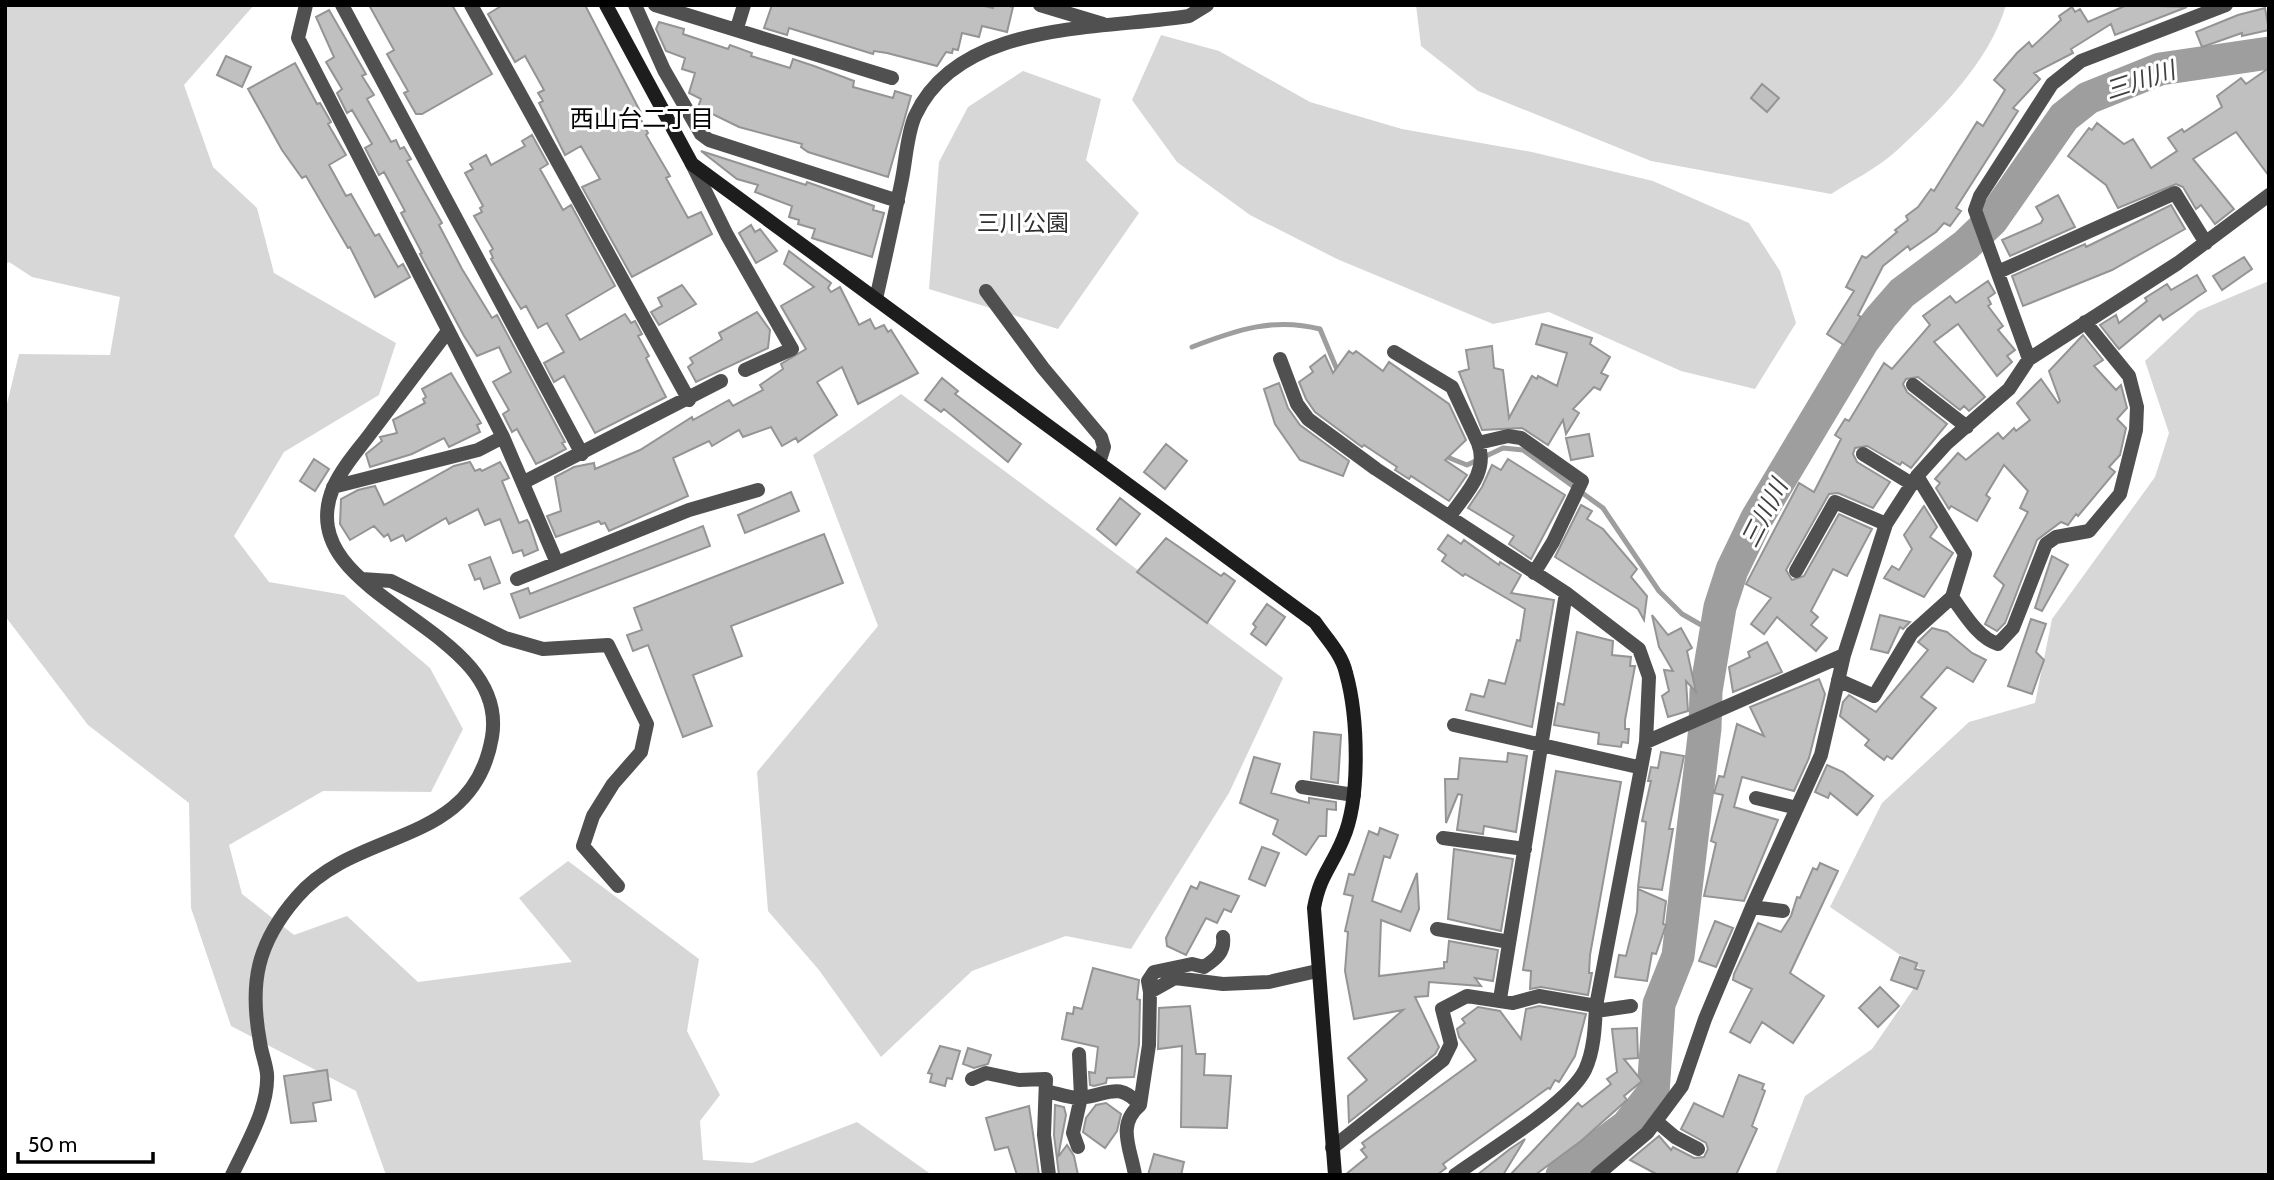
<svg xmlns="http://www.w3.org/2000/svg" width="2274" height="1180" viewBox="0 0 2274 1180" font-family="Cabin,'Noto Sans JP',sans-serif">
<rect width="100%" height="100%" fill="#fff"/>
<path fill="#d7d7d7" d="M5 5H254L184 85 213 167 257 208 274 273 396 343 379 395 284 452 234 536 269 582 344 595 430 668 463 729 431 792 323 791 229 845 242 894 294 935 347 916 418 982 572 962 519 898 568 861 699 959 687 1031 720 1095 700 1121 703 1160 752 1163 857 1122 932 1175H386L356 1091 231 1026 191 908 189 803 88 725 5 616V412L19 354 110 355 120 297 32 277 9 262 5 265Z
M1416 5H2006C1989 63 1938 113 1894 153 1876 169 1851 181 1831 194L1651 161 1478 91 1421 46Z
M1161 35 1219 51 1310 102 1402 129 1532 152 1653 181 1749 223 1780 271 1796 323 1755 389 1681 371 1549 312 1493 324 1337 259 1250 215 1177 162 1132 100Z
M1023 71 1101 99 1086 160 1139 213 1058 329 929 289 939 162 968 107Z
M2269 281V1175H1775L1805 1096 1872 1049 1925 972 1830 907 1882 803 1969 722 2035 703 2052 619 2155 477 2169 433 2145 361 2198 311Z
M901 394 1283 678 1229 793 1131 949 1066 936 972 971 881 1057 819 970 768 911 757 772 878 626 813 455Z"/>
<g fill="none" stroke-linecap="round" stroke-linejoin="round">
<path stroke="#9e9e9e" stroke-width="5" d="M1192 347C1236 330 1274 317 1320 329L1338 372
M1442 455 1467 465 1503 448 1523 450 1603 508 1659 591 1682 614 1703 626 1718 629"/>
<path stroke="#9e9e9e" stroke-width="33" d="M1562 1175 1627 1126 1653 1093 1659 1004 1678 956 1705 728 1706 691 1720 607 1732 570 1757 518 1863 341 1881 317 1902 293 1966 245 1992 220 2064 117 2088 98 2160 69 2269 53"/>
</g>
<path fill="#c0c0c0" stroke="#949494" stroke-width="2" d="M369 5H452L492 74 422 114H416L404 93 408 91 387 54 394 50Z
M503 5H585L641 113 638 114 648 133 646 135 670 176 666 178 688 218 701 212 712 234 632 277 582 187 600 179 581 146 565 155 539 103 543 101 538 93 544 90 525 56 515 62 488 14Z
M772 5H980L993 8V5H1005L1013 7 1007 32 982 26 979 37 962 33 958 50 953 49 952 53 946 52 937 66 887 53 874 51 873 54 789 28 787 35 764 28Z
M2127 5 2187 7 2115 35 2111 24 2071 49 2073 53 2034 73 2040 79 2013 108 2018 111 1956 208 1961 211 1950 226 1944 223 1936 232 1910 250 1908 246 1883 266 1858 315 1861 317 1844 345 1827 334 1854 291 1846 287 1862 256 1866 258 1897 232 1895 230 1908 220 1906 216 1918 207 1931 189 1934 191 1977 122 1983 126 2005 90 1994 80 2017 53 2029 42 2032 47 2061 20 2059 16 2072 7 2075 12 2080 9 2088 22Z
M2265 8 2269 30 2242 36V33L2202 47 2196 32 2238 15Z
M329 10 366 74 362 76 374 95 367 99 391 142 396 140 400 149 404 147 411 159 407 161 442 223 439 225 462 269 492 318 497 315 565 442 562 443 566 449 551 457 536 464 517 429 512 432 503 414 509 410 493 382 511 372 499 347 477 356 464 336 420 254 422 253 401 213 405 211 384 172 379 175 365 148 372 144 352 110 347 113 337 93 342 89 326 62 334 57 316 17Z
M659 22 684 29 683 34 728 49 730 45 752 53 751 56 790 68 793 59 814 66 854 81 853 87 893 98 895 91 911 96 888 177 808 152 801 147 802 144 739 127 698 107 701 99 689 93 695 73 682 69 685 58 666 51 656 29Z
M226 56 251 67 242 87 217 75Z
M295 63 317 104 320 103 331 122 328 124 346 155 329 165 346 196 351 194 375 236 379 234 398 267 403 264 410 277 375 297 350 247 348 248 306 176 302 178 282 150 248 89Z
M2269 68V176L2236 132 2193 159 2234 209 2215 224 2201 205 2196 209 2183 187 2176 184 2118 208 2106 185 2068 156 2089 128 2092 130 2097 123 2124 144 2133 139 2151 168 2177 151 2168 138 2182 129 2184 132 2222 107 2217 96 2241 78 2246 84Z
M1762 84 1779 98 1767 112 1751 98Z
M532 135 548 164 540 169 563 210 571 205 615 286 566 315 580 340 625 314 631 323 635 321 642 334 638 336 649 356 646 358 666 397 595 433 564 376 554 382 544 363 564 352 547 323 538 328 526 306 521 309 491 259 493 258 490 251 493 249 474 216 482 212 480 208 483 206 465 173 473 169 470 164 486 155 491 165 525 146 522 141Z
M701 151 806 185 807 182 874 206 873 210 884 213 872 257 812 238 815 229 798 224 799 220 789 217 792 206 755 192 758 185 737 179Z
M2058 195 2075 227 2010 256 2002 240 2041 223 2043 219 2036 207Z
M2171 205 2185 229 2112 270 2023 306 2012 276 2085 244 2086 247Z
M751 225 755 232 760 229 777 251 756 263 739 233Z
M789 251 831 283 828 288 831 292 840 287 859 325 870 319 875 329 884 325 888 332 891 330 918 373 858 404 842 367 817 382 837 415 798 442 796 438 782 446 771 427 743 437 739 430 712 446 709 441 673 458 688 496 609 531 605 523 601 524 599 521 556 537 547 516 561 511 555 477 574 467 594 463 595 469 640 450 692 417 693 420 729 400 733 406 763 390 760 385 783 369 781 364 806 349 781 306 814 287 784 264Z
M2244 257 2252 269 2222 290 2213 276Z
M2197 275 2206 291 2163 320 2160 315 2119 349 2100 325 2116 315 2119 323 2147 301 2145 298 2167 284 2171 290Z
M1988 281 1995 293 1988 298 1991 304 1988 306 2003 326 1998 330 2015 350 2007 356 2012 362 1997 376 1958 324 1934 342 1985 397 1969 411 1964 406 1960 410 1918 377 1906 379 1903 384 1907 392 1947 424 1911 468 1902 462 1900 465 1867 446 1855 448 1853 454 1857 462 1890 482 1873 508 1838 493 1829 494 1786 570 1792 580 1804 576 1839 514 1872 529 1847 576 1833 569 1811 611 1818 617 1811 625 1827 638 1816 651 1777 617 1764 634 1751 624 1771 598 1746 584 1799 483 1814 492 1841 439 1835 435 1845 419 1849 421 1884 363 1892 369 1930 325 1923 316 1950 296 1956 303Z
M682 285 696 304 659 325 651 312 662 306 658 298Z
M757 312 770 330 768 348 696 382 688 367 693 363 690 358 722 339 719 333Z
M1542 324 1592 338 1590 344 1610 357 1601 373 1608 376 1600 390 1594 387 1573 409 1579 413 1566 434 1563 420 1548 445 1522 428 1482 430 1459 372 1469 369 1466 350 1492 346 1494 368 1503 370 1509 418 1532 376 1537 379 1538 376 1557 386 1567 353 1536 344Z
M2083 335 2103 360 2094 366 2116 390 2121 385 2127 408 2117 419 2126 428 2120 455 2109 467 2115 472 2078 516 2076 514 2068 525 2061 522 2037 540 2005 623 1997 631 1985 624 2004 585 1994 576 2028 512 2020 508 2028 491 2004 465 1986 495 1990 498 1977 521 1951 506 1949 509 1936 488 1940 483 1935 479 1958 453 1966 460 1998 433 2003 439 2014 428 2016 431 2030 420 2017 403 2041 379 2058 403 2060 401 2049 371Z
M1349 351 1353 354 1356 351 1383 371 1389 362 1449 404 1466 440 1445 460 1467 475 1449 501 1411 476 1409 479 1395 470 1397 467 1364 445 1362 447 1315 412 1306 399 1299 382 1313 372 1310 367 1325 355 1333 373Z
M451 373 481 423 477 425 480 432 449 447 444 438 412 454 370 467 366 454 382 441 380 437 397 433 393 420 425 403 423 399 426 397 422 389Z
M942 378 958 391 955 394 1021 444 1008 462 944 409 941 412 925 400Z
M1279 383 1288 408 1300 425 1349 461 1343 476 1300 460 1275 424 1264 389Z
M1589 434 1593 456 1571 460 1566 438Z
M1166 444 1187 461 1165 489 1144 472Z
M314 459 329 469 315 491 300 481Z
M1508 459 1565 495 1531 559 1509 544 1514 536 1468 508 1482 487 1492 465 1501 470Z
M470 462 475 471 480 469 482 471 500 462 509 478 502 481 519 523 527 520 529 523 538 550 524 556 522 550 513 553 500 519 485 525 478 509 449 524 446 518 406 541 403 535 391 541 388 534 384 537 374 526 350 540 340 524 341 499 358 490 375 486 384 505 454 466Z
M791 492 799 511 745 533 738 515Z
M1120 498 1140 514 1116 545 1097 529Z
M1581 505 1592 511 1587 519 1603 529 1637 569 1631 577 1647 596 1644 620 1638 609 1555 557Z
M1924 506 1937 527 1930 537 1953 553 1924 597 1884 578 1892 566 1899 570 1912 549 1904 535Z
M703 526 710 546 520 618 511 594 528 588 530 594Z
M824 534 843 583 731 626 742 656 693 675 712 726 683 737 648 645 633 651 627 635 642 630 634 608Z
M1448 535 1461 544 1464 540 1499 565 1500 562 1521 575 1511 593 1554 600 1532 727 1466 710 1471 694 1484 697 1489 680 1505 684 1517 640 1520 641 1525 609 1465 574 1463 576 1442 561 1446 555 1438 549Z
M1166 538 1221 576 1224 573 1235 581 1207 623 1137 572Z
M2052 556 2068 565 2042 611 2035 608Z
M490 557 500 583 484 589 480 578 475 580 469 565Z
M1267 604 1285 617 1266 645 1251 634 1256 627 1253 624Z
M1652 615 1668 635 1681 628 1692 648 1687 651 1696 692 1686 681 1688 711 1668 717 1662 696 1669 691 1664 670 1673 671 1659 647Z
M1880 615 1910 622 1903 629 1900 627 1888 653 1871 649Z
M2031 619 2046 624 2036 652 2044 660 2032 694 2008 686Z
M1932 628 1947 632 1972 653 1986 660 1973 682 1947 667 1921 697 1936 708 1892 759 1887 756 1884 760 1865 745 1869 740 1840 716 1843 702 1849 695 1876 712 1928 650 1918 642Z
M1577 632 1613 641 1612 655 1631 657 1630 666H1635L1625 720V729H1629L1628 743 1622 742 1621 747 1598 744 1599 733 1554 725 1558 703 1564 705Z
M1767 642 1782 672 1733 692 1729 667 1750 657 1748 652Z
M1819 679 1825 694 1809 758 1794 791 1742 777 1734 807 1778 820 1744 901 1704 896 1716 843 1711 841 1723 795 1714 793 1719 776 1724 777 1737 724 1764 736 1750 707Z
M1314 732 1341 735 1338 783 1311 779Z
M1661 752 1684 756 1669 829H1673L1662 890 1638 887 1646 822 1642 821 1651 781H1648L1651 767 1658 768Z
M1508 753 1527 756 1516 832 1484 826 1483 834 1457 830 1462 795 1458 794 1446 823 1445 779H1458L1460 758 1507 762Z
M1254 757 1280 764 1271 793 1309 803V798L1336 802V810L1327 809 1326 836H1319L1306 855 1273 834 1278 820 1240 803Z
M1827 765 1843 772 1873 796 1857 815 1830 793 1828 798 1815 792Z
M1556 771 1621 782 1590 955 1589 973H1592L1588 995 1541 987 1530 989 1531 971 1523 970Z
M1380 828 1398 835 1390 858 1384 856 1372 901 1401 912 1417 873 1419 909 1410 931 1381 920 1379 976 1444 968V962H1447L1449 941 1498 950 1493 981 1475 978 1481 986 1429 982 1428 996 1415 997 1439 1047 1435 1054 1349 1122 1348 1096 1367 1080 1348 1058 1403 1010 1354 1019 1345 971 1348 932 1345 931 1353 896 1344 894 1349 874 1354 875 1369 831 1378 835Z
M1262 847 1279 853 1265 886 1249 879Z
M1454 849 1513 859 1501 931 1448 919Z
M1820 863 1838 871 1790 973 1824 996 1793 1043 1762 1022 1750 1043 1730 1032 1752 989 1733 980 1734 974 1758 923 1781 932 1791 916 1797 897 1800 898 1813 868 1817 870Z
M1200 882 1239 896 1231 912 1224 909 1217 923 1206 918 1186 955 1167 946 1166 938 1191 886 1197 889Z
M1638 889 1666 901 1663 924 1666 925 1656 954 1652 953 1647 981 1615 977 1619 955 1626 956 1637 912Z
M1715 921 1733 928 1716 967 1699 961Z
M1900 957 1917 963 1915 969 1924 971 1917 989 1891 980Z
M1093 968 1139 980 1137 999 1140 1000 1139 1044 1134 1077 1107 1078 1106 1083 1094 1086 1090 1085 1089 1072 1095 1073 1098 1047 1062 1039 1067 1013 1073 1014 1074 1007 1082 1009Z
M1880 987 1899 1006 1878 1027 1859 1008Z
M1190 1006 1196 1054H1205L1204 1075 1231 1076 1227 1128 1181 1127 1182 1046 1158 1049 1159 1008Z
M1539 1006 1586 1014 1575 1056 1559 1082 1555 1080 1550 1089 1548 1088 1443 1164 1446 1168 1437 1175H1345L1367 1157 1361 1150 1365 1147 1362 1143 1476 1060 1459 1037 1457 1029 1465 1023 1462 1019 1478 1007 1500 1011 1521 1039 1526 1009Z
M1637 1028 1638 1058 1624 1059 1642 1081 1624 1096 1627 1100 1581 1141 1535 1175H1510L1578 1103 1582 1107 1611 1084 1607 1079 1617 1072 1612 1029Z
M940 1046 960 1051 952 1079 947 1078 945 1086 930 1082 932 1074 928 1073Z
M968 1048 991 1055 988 1064 974 1068 963 1064Z
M327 1070 331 1100 313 1103 316 1121 291 1123 284 1076Z
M1739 1075 1764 1084 1762 1089 1765 1091 1752 1126 1757 1129 1736 1175H1658L1630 1160 1659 1136 1671 1150 1673 1147 1694 1158 1704 1157 1708 1149 1706 1143 1681 1129 1694 1103 1723 1117Z
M1106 1103 1121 1114 1117 1131 1105 1148 1083 1132 1086 1118 1096 1105Z
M1055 1105 1064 1107 1066 1115 1058 1157 1067 1145 1074 1156 1078 1175H1059L1054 1135Z
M1029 1106 1039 1175H1017L1008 1147 995 1150 986 1118Z
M1525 1139 1503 1175H1477L1510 1149Z
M1154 1154 1184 1162 1181 1175H1148Z"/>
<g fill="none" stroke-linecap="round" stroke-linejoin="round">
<path stroke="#505050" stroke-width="14" d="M306 5 298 38 503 437 557 563
M342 5 582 454
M471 5 689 400
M635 5 664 70 701 134 709 140 898 201
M655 5 892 78
M1040 5 1103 24
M737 28 744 5
M692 164 727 235 792 349 745 370
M1998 272 2175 193 2206 243
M986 291 1043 368 1101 437 1104 447 1099 463
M876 299C885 259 894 219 902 179 906 159 907 134 915 116 959 20 1101 30 1189 16L1207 5
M1394 352 1452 387 1478 443
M1280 359 1297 404 1308 419 1376 469 1566 593 1639 649 1649 677 1646 742 1596 1006C1595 1027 1594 1051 1585 1070 1568 1104 1488 1151 1455 1175
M2029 359 1975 210 1980 196 2052 84 2081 61 2226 5
M1913 385 1967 427
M1863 454 1912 484
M524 482 721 381
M333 487 478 450 503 437
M1450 516C1466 493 1489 472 1478 443L1508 436 1521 438 1582 481 1553 542 1534 573
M1796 571 1835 502 1886 524
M362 579 391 581 505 638 543 649 608 645 647 724 641 752 613 784 593 816 583 846 618 886
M517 579 689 510 758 490
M1952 597C1964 613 1978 638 1998 644L2013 628 2046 544 2056 537 2089 531 2120 494 2136 430 2137 407 2129 376 2085 322
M1838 680 1874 696 1912 633 1952 597 1965 554 1917 476
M1454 725 1638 767
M1646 742 1844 655
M1302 787 1354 795
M1756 798 1797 808
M1443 838 1525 849
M1752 907 1783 911
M1437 929 1509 942
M1150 992 1148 981 1154 972 1192 964 1204 967C1216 959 1225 952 1223 937
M1500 999 1566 593
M1596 1011 1631 1006
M972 1079 986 1073 1019 1080 1046 1079 1044 1135 1049 1175
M1046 1091C1056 1093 1069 1098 1079 1098 1108 1096 1117 1080 1140 1105L1149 1045 1150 992 1175 978 1223 984 1269 982 1317 971
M1656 1121 1675 1137 1698 1149
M1078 1147 1073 1133 1081 1097 1079 1054
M1332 1148 1443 1060 1451 1044 1442 1009 1467 996 1513 1003 1539 996 1596 1006
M232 1175C246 1145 269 1108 267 1074 266 1063 261 1052 260 1042 249 983 257 943 297 897 358 826 473 849 492 737 511 623 288 599 333 488 342 467 360 448 373 430 398 397 423 364 448 331
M1135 1175C1131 1149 1116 1125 1140 1105
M1597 1175 1647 1133 1682 1086 1705 1019 1752 907 1821 755 1844 655 1886 524 1917 476 1946 444 2009 389 2029 359 2178 263 2269 195"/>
<path stroke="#1d1d1d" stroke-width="14" d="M606 5 692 164 1315 622C1326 638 1342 654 1346 673 1358 716 1361 798 1343 839 1331 868 1320 875 1314 908L1335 1175"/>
</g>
<g text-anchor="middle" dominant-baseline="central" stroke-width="6" stroke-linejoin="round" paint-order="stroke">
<g font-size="23" fill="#2e2e2e" stroke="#fff">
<text x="1023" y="223">三川公園</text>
</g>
<g font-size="24" font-style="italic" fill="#3f3f3f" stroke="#fff">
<text transform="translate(2140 80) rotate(-18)">三川川</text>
<text transform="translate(1764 513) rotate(-63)">三川川</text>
</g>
<g font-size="24" fill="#000" stroke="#fff">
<text x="642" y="118">西山台二丁目</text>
</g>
</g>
<rect width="2274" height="1180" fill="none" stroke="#000000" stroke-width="14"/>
<path d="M18 1152v10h135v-10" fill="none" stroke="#000000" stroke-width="3.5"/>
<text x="28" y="1152" font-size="21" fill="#000000" stroke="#ffffff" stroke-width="5" paint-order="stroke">50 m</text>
</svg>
